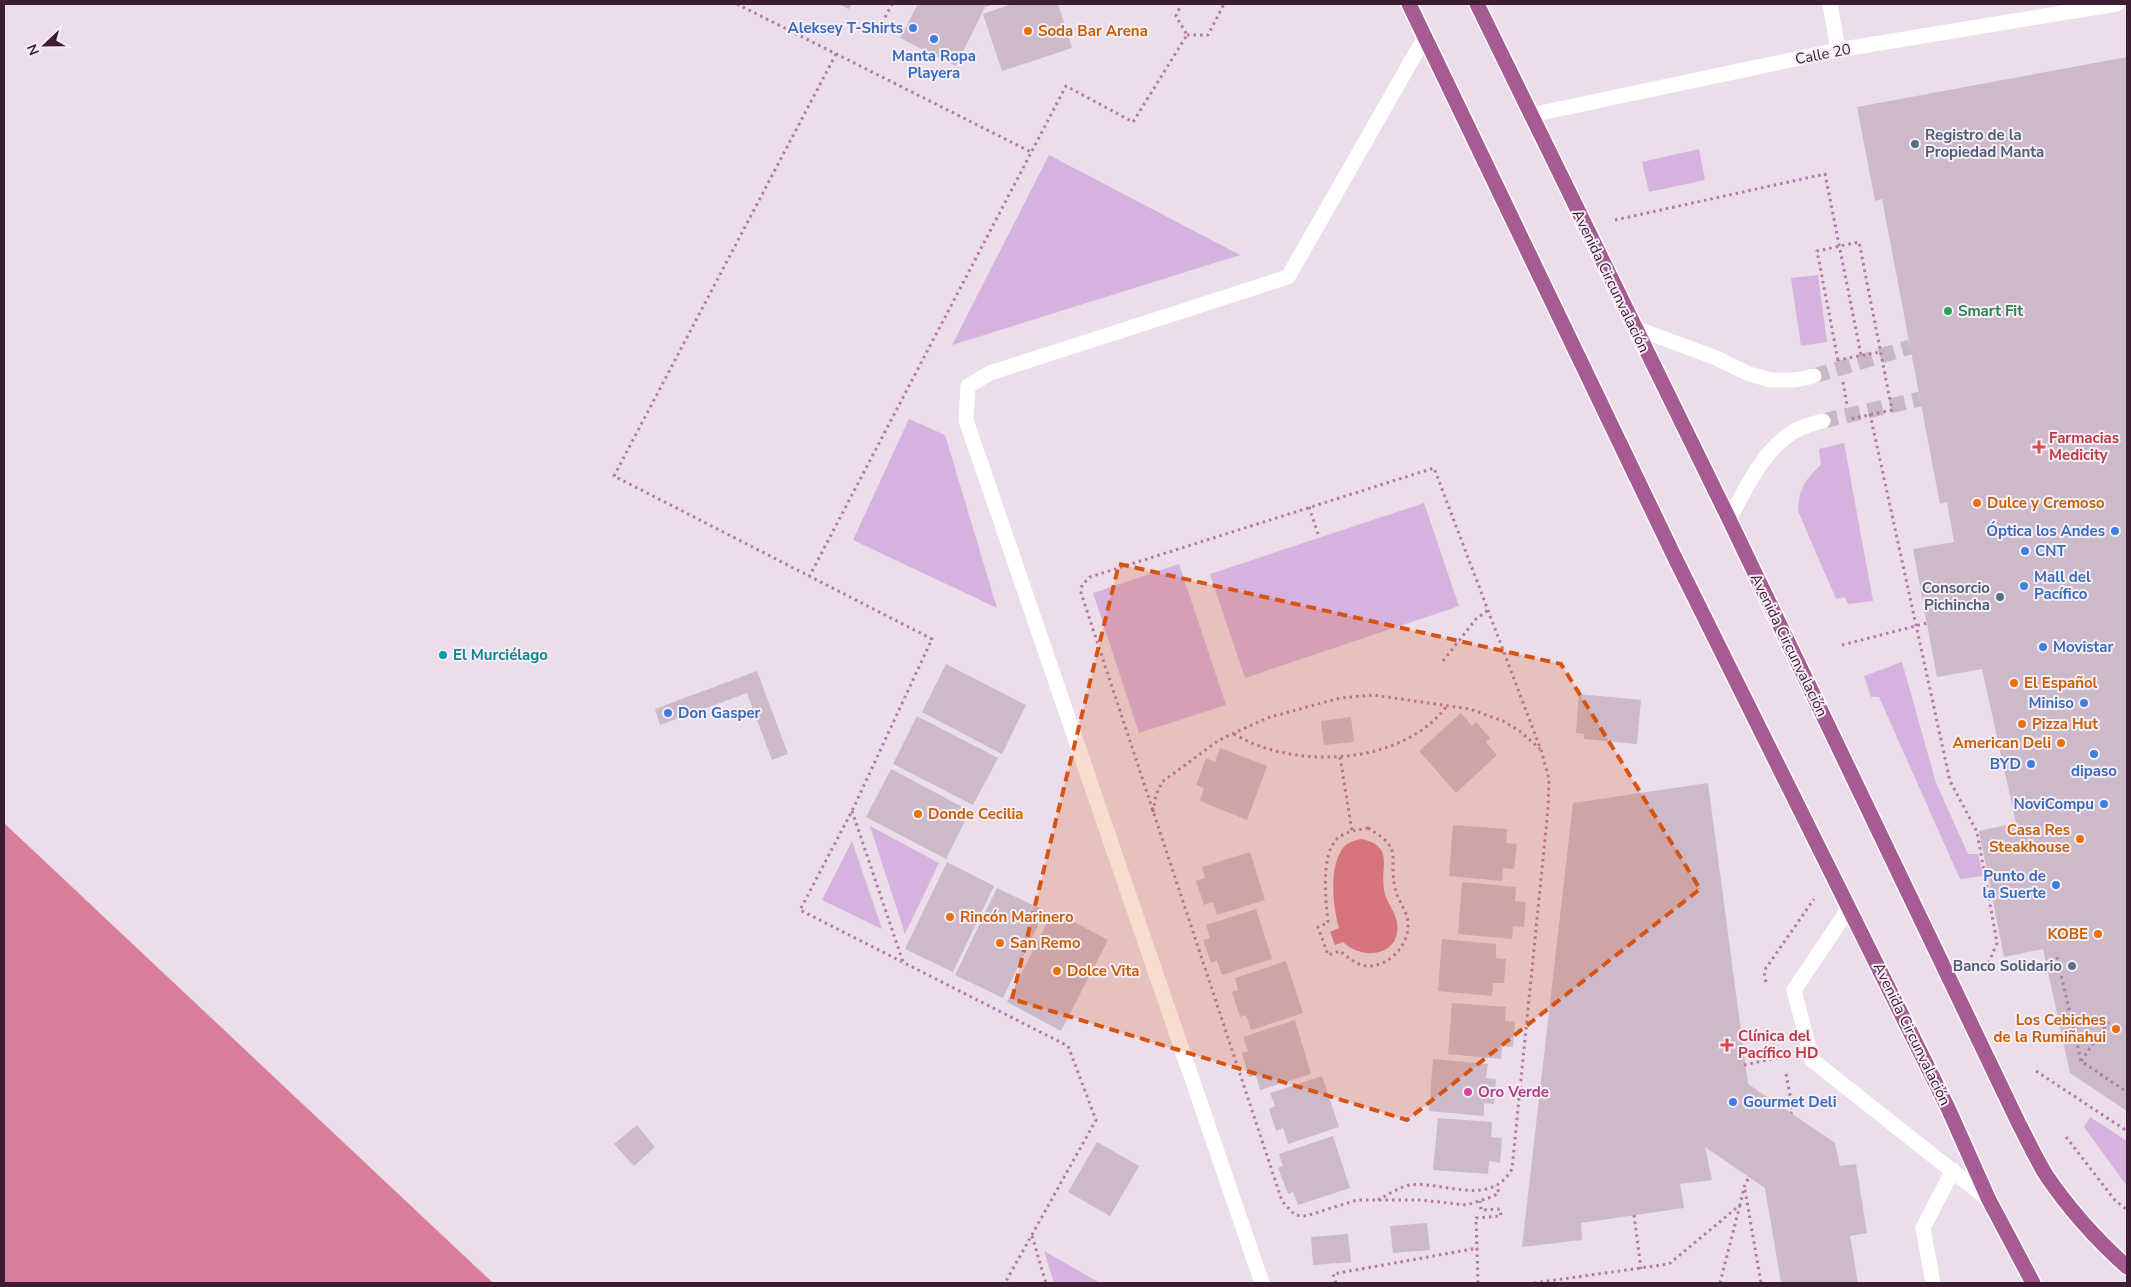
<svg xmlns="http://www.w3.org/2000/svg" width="2131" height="1287" viewBox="0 0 2131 1287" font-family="'Nunito Sans',sans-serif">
<rect width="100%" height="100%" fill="#ebddea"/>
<path fill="#d6b2df" d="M1699 149 1705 180 1649 192 1642 162Z
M1049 155 1240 255 952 345Z
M1818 275 1827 342 1801 346 1791 278Z
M909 419 945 435 997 608 853 540Z
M1844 443 1873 601 1848 604 1845 597 1836 599 1798 511C1798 490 1806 478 1821 465L1819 449Z
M1424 503 1459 606 1245 678 1210 574Z
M1179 564 1226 705 1139 733 1093 593Z
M1902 662 1936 783 1968 854H1978L1983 876 1960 879 1879 697H1871L1864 676Z
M870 826 939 863 905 934Z
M852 841 882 929 822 900Z
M2090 1117 2127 1141V1186L2084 1127Z
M1044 1251 1100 1283H1054Z"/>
<path fill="#d87d9a" d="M4 823 493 1283H4Z
M1361 839C1395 846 1380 866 1384 890 1386 902 1395 911 1397 922 1402 955 1364 962 1343 942L1335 945 1330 932 1339 928C1333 908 1329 870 1341 851 1345 843 1353 841 1361 839Z"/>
<path fill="#ccb9ca" d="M838 4H852L849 9Z
M918 4H995L985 7 956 66 900 38Z
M1012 4H1058L1072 48 1002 71 983 14Z
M2127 57V1111L2070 1073 2043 949 2004 957 1979 831 2016 823 1982 669 1937 677 1913 549 1954 542 1947 502 1940 504 1882 199 1875 201 1857 107Z
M946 664 1026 705 1002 754 922 712Z
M757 671 788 754 772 760 747 693 660 725 655 709Z
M1579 694 1641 700 1637 744 1584 739V734L1576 733Z
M1461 713 1472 726 1476 722 1490 738 1486 742 1497 755 1456 793 1419 751Z
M917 716 998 758 973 805 893 764Z
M1351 717 1354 742 1324 745 1321 721Z
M1220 748 1267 766 1247 820 1200 801 1204 788 1196 785 1206 758 1215 762Z
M891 769 970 811 946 859 866 817Z
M1708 783 1748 1084 1835 1143 1840 1166 1856 1164 1867 1233 1850 1236 1858 1283H1781L1765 1188 1705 1147 1712 1180 1680 1184 1684 1208 1581 1223 1582 1240 1522 1247 1573 803Z
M1453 825 1507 829 1506 843 1517 844 1514 869 1503 868 1502 881 1449 876Z
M1250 852 1265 900 1217 915 1213 902 1204 905 1196 881 1205 878 1202 867Z
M947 862 994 886 953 972 905 949Z
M1462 882 1516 887 1515 901 1526 902 1524 927 1513 926 1512 939 1458 934Z
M997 888 1045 911 1003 998 955 975Z
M1256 909 1272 959 1222 975 1217 961 1211 963 1203 940 1210 938 1206 925Z
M1053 911 1108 940 1061 1031 1007 1002Z
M1442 939 1496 944V958L1506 959 1504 983H1493L1492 996 1438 991Z
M1286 961 1303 1013 1251 1030 1246 1015 1240 1017 1232 992 1238 990 1235 978Z
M1452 1003 1506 1007 1505 1021 1515 1022 1513 1047 1502 1046 1501 1059 1448 1054Z
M1295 1020 1311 1074 1260 1090 1256 1075 1249 1077 1242 1053 1248 1051 1243 1037Z
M1433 1059 1488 1064 1486 1078 1496 1079 1494 1104 1484 1103V1116L1429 1111Z
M1322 1076 1339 1127 1288 1144 1283 1128 1276 1131 1269 1109 1275 1106 1270 1093Z
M1438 1118 1492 1122 1491 1137 1502 1138 1500 1163 1489 1161 1488 1174 1433 1170Z
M637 1125 655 1147 634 1166 614 1144Z
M1333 1136 1350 1188 1298 1205 1293 1192 1288 1194 1278 1168 1283 1166 1279 1154Z
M1097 1142 1139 1166 1110 1216 1068 1192Z
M1427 1223 1430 1250 1393 1253 1390 1226Z
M1348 1234 1351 1262 1313 1265 1311 1237Z"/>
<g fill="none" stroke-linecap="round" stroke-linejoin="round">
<path stroke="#c8b7c6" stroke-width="15" stroke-dasharray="15 8" stroke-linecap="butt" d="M1814 376 1910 347
M1823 421 1920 399"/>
<defs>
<path id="major" d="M1409 4 1676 560 1948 1108 1989 1200 2033 1283
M1477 4 1729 519 2019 1124C2028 1141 2036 1159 2046 1175 2069 1209 2097 1240 2127 1267"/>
</defs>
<use href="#major" stroke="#fff" stroke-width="18"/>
<path stroke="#b279a7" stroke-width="3" stroke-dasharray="2.5 4" stroke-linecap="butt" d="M737 4 1031 152
M882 23 892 4
M1187 35H1208L1224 4
M836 54 614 476 932 639 852 811 800 910 1068 1046 1096 1120 1005 1283
M1615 220 1825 174 1861 355
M1838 360 1817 251 1859 242 1892 410 1850 419
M1838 361V360L1880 352
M1843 382 1847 405
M1870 414 1950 781 1977 832 1997 943 1989 962
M1309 507 1319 537
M809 577 1066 86 1133 122 1187 35 1176 16 1181 4
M1842 645 1927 623
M1443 661 1476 619 1488 610
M1234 734C1294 770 1401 766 1446 707
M1340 757 1352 831
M852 811 903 962
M1153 812 1156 795 1162 782 1219 740 1267 718 1340 698 1373 695 1470 709 1503 721 1521 732 1540 749
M1368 828C1405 850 1388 855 1395 888 1397 898 1404 907 1407 917 1413 941 1391 967 1367 966 1356 965 1348 957 1340 951L1328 955 1318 927 1328 923C1326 902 1320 853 1338 838 1347 831 1357 830 1368 828Z
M2057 957 2081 1061 2127 1092
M1766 982 1764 971 1814 899
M2081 1061 2110 1020
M1744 1065 1781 1057
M2036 1071 2127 1131
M1786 1074 1793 1111 1791 1113
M2066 1137 2114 1199 2127 1210
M1745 1190 1761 1283
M1378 1200C1388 1195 1399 1187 1410 1185 1445 1181 1490 1208 1512 1169L1548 809 1549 779 1541 750 1434 468 1090 577 1082 585 1081 593 1282 1201 1295 1215 1306 1216 1357 1200H1420L1467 1205 1494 1196 1499 1192 1495 1186
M1634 1215 1641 1269
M1032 1236 1046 1283
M1336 1283 1333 1274 1478 1248
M1478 1283 1476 1218 1501 1216 1500 1209 1481 1210 1480 1201
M1534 1283 1669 1264 1740 1205 1744 1187 1749 1177
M1720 1283 1740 1205"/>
<path stroke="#fff" stroke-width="15" d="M1830 4 1838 50
M1531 115 1838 50 2117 4
M1635 328 1714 357 1749 374 1771 380H1795L1814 376
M1729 519C1745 491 1761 453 1790 434 1799 427 1812 424 1823 421
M1849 908 1794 990 1812 1060 1989 1200
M1262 1283 966 420 968 386 990 373 1288 277 1425 37
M1933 1283 1923 1228 1953 1170"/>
<use href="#major" stroke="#a65c92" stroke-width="15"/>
</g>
<path fill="#d75310" fill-opacity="0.2" stroke="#d75310" stroke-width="4" stroke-dasharray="10 6" stroke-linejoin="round" d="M1119 564 1561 664 1700 889 1407 1120 1012 999Z"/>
<g fill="#3f7fe0" stroke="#f7edf7" stroke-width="2">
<circle cx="913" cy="28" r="5"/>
<circle cx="934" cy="39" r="5"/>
<circle cx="2115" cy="531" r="5"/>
<circle cx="2025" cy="551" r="5"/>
<circle cx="2024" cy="586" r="5"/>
<circle cx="2043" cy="647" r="5"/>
<circle cx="2084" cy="703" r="5"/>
<circle cx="668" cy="713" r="5"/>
<circle cx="2094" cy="754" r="5"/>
<circle cx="2031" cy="764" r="5"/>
<circle cx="2104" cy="804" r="5"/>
<circle cx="2056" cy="885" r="5"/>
<circle cx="1733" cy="1102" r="5"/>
</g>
<g fill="#e8710a" stroke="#f7edf7" stroke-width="2">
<circle cx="1028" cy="31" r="5"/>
<circle cx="1977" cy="503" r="5"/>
<circle cx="2014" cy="683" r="5"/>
<circle cx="2022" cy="724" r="5"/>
<circle cx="2061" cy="743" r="5"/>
<circle cx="918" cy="814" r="5"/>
<circle cx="2080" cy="839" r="5"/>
<circle cx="950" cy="917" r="5"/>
<circle cx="2098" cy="934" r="5"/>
<circle cx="1000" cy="943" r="5"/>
<circle cx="1057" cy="971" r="5"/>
<circle cx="2116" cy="1029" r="5"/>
</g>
<g fill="#5c6f8a" stroke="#f7edf7" stroke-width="2">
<circle cx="1915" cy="144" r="5"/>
<circle cx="2000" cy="597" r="5"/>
<circle cx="2072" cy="966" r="5"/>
</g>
<circle fill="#2e9e5b" stroke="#f7edf7" stroke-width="2" cx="1948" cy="311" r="5"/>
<g fill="#e0444e" stroke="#f7edf7" stroke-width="2">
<path d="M2036.5 439.5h5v5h5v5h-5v5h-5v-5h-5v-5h5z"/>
<path d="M1724.5 1037.5h5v5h5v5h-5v5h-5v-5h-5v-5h5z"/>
</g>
<circle fill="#0f9aa8" stroke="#f7edf7" stroke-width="2" cx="443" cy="655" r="5"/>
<circle fill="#d1479c" stroke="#f7edf7" stroke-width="2" cx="1468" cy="1092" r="5"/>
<g text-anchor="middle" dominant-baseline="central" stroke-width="4" stroke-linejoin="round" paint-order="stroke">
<g font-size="15" font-weight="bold" fill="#366cbe" stroke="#f7edf7" text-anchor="end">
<text x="903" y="28">Aleksey T-Shirts</text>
<text x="934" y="56" text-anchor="middle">Manta Ropa<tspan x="934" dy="17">Playera</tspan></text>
<text x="2105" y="531">Óptica los Andes</text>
<text x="2035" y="551" text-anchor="start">CNT</text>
<text x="2034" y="577" text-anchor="start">Mall del<tspan x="2034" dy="17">Pacífico</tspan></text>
<text x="2053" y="647" text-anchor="start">Movistar</text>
<text x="2074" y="703">Miniso</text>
<text x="678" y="713" text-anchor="start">Don Gasper</text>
<text x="2021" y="764">BYD</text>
<text x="2094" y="771" text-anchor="middle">dipaso</text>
<text x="2094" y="804">NoviCompu</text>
<text x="2046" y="876">Punto de<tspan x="2046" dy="17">la Suerte</tspan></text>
<text x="1743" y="1102" text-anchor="start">Gourmet Deli</text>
</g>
<g font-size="15" font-weight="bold" fill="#c56008" stroke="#f7edf7" text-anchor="start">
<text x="1038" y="31">Soda Bar Arena</text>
<text x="1987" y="503">Dulce y Cremoso</text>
<text x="2024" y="683">El Español</text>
<text x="2032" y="724">Pizza Hut</text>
<text x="2051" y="743" text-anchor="end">American Deli</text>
<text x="928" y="814">Donde Cecilia</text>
<text x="2070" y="830" text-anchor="end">Casa Res<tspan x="2070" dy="17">Steakhouse</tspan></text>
<text x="960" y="917">Rincón Marinero</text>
<text x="2088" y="934" text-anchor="end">KOBE</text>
<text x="1010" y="943">San Remo</text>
<text x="1067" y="971">Dolce Vita</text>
<text x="2106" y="1020" text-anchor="end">Los Cebiches<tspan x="2106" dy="17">de la Rumiñahui</tspan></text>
</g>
<g font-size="15" fill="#3c1d34" stroke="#f7edf7">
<text transform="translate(1823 54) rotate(-11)">Calle 20</text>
<text transform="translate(1611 281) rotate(64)">Avenida Circunvalación</text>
<text transform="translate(1789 645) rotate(64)">Avenida Circunvalación</text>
<text transform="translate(1912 1034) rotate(64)">Avenida Circunvalación</text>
</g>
<g font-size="15" font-weight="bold" fill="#4e5e75" stroke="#f7edf7" text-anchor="end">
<text x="1925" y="135" text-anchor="start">Registro de la<tspan x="1925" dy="17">Propiedad Manta</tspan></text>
<text x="1990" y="588">Consorcio<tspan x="1990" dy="17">Pichincha</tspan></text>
<text x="2062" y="966">Banco Solidario</text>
</g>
<g font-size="15" font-weight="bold" fill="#27864d" stroke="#f7edf7" text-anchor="start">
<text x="1958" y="311">Smart Fit</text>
</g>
<g font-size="15" font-weight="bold" fill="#be3a42" stroke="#f7edf7" text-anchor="start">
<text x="2049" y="438">Farmacias<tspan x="2049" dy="17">Medicity</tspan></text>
<text x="1738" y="1036">Clínica del<tspan x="1738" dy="17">Pacífico HD</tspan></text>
</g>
<g font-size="15" font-weight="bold" fill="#0d838f" stroke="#f7edf7" text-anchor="start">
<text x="453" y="655">El Murciélago</text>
</g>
<g font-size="15" font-weight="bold" fill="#b23c85" stroke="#f7edf7" text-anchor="start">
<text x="1478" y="1092">Oro Verde</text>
</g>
</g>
<rect width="2131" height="1287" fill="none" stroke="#3c1d34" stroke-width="10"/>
<g transform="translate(45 45) rotate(248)" stroke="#f7edf7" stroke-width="4" paint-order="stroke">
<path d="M0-4L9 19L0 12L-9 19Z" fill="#3c1d34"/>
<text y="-8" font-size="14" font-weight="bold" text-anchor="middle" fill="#3c1d34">N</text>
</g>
</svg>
